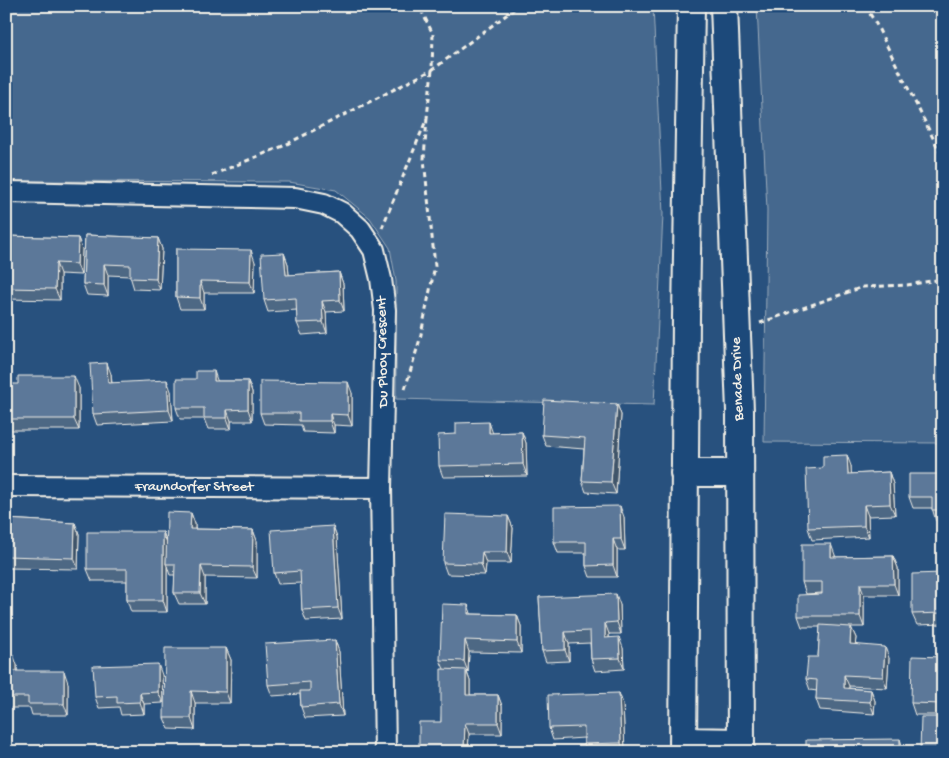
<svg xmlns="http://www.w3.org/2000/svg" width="949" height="758" viewBox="0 0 949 758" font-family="'Gochi Hand',sans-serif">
<rect width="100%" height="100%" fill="#28517e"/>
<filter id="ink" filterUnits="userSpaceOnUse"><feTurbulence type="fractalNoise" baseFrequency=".02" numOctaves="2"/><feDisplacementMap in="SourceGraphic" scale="10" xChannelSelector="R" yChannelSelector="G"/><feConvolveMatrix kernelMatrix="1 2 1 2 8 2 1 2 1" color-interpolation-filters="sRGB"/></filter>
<g filter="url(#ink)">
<path fill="#45688e" stroke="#9cacbb" d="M6 6H653L663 214 654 405 396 399V281L390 248 370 218 336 190 289 182 6 181Z
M757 6H943V443L764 442 767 210Z"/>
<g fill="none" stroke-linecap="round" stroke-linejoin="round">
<defs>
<path id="minor" d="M6 192 295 198 324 204 342 213 360 229 374 250 381 279 385 310 381 488 385 752
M6 486 381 488"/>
<path id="tertiary" d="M724 6 740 411 741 752
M684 473H739
M683 741 741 742
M683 752 686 317 691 6"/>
</defs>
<use href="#minor" stroke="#f4f1e8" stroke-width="24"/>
<use href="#tertiary" stroke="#f4f1e8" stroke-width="30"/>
<path stroke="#f4f1e8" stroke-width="3" stroke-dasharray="5 4" stroke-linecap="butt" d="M865 6 875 22 943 158
M212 175 283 146 432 70 513 10 515 6
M382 228 427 118 432 70 433 34 419 6
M760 323 863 287 907 285 943 279
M405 389 420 339 435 266 424 159 427 118"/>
<use href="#minor" stroke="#1f4a7a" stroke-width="20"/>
<use href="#tertiary" stroke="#1f4a7a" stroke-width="26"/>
</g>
<path fill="#4e6784" stroke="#f4f1e8" d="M85 235 158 238 162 249 160 290 134 289 130 276 108 275V296L87 295 83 284Z
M6 236 78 238 82 249 81 275 60 274V300L6 299Z
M176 249 255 262 254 293H204V309H180L176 297Z
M284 253 288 264 289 275 339 272 343 284 344 311 326 312 327 333 302 335 297 323V310L268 312 264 300Z
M111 374 112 383 171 391 173 421 97 425 93 414Z
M217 381H248L252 392V421H231V429H208L204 419H180L176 408Z
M6 384 79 388V430H6Z
M352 393V426L334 425V433L303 432 301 425 264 424 260 413Z
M617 404 621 415 616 494 586 492 582 481 584 449 546 446 542 435Z
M522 432 526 443 527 476 443 477 439 466 493 433Z
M851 466V474L889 472 893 484 895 515 868 516 869 537 812 540 808 528Z
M943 474V521H936L932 508H913L909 497Z
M191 513 195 524V529L253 530 257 541V578L205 577V604H179L174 593 175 575H170L167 566V612H131L127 600V581H92L87 569 163 532 167 542Z
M508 516 513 528 511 563H486L485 575 447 574 443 563Z
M624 517 625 550H617V577H590L586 566V553H558L554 542Z
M6 519 75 523 79 534 78 569 6 568Z
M333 526 337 537 342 619 306 621 302 610 301 583 278 584 274 573Z
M835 555V557L893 556 898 568V595H864V627H851L856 638 855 645 889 658 887 688 849 686 848 688 871 690 875 701 874 714 820 710 816 699 817 691 810 690 806 679 818 657 820 627H802L798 616 822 593 806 594 802 582Z
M943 573V624L917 625 912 614Z
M539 597 620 605 621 634H609V637L623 648 624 669 595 671 591 659 590 643 569 644V661L546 662 542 651Z
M468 605 471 614 517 615 521 626V653L469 652 468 672H467L470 681V695H498L502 706V734H469L468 752H420L419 748 441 722 444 669 440 660Z
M335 640 339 652 343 716 305 718 301 707 300 694 272 696 268 685Z
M226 648 231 660 230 703H195V730L169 729 164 718Z
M6 654 17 665V671L68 683V715H32L30 708H6Z
M943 657V715H915L911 703Z
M162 675 163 703 144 704V714L121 715 119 707 99 708 95 697Z
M619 693 623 704 625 752H587L584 744V738L553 740 549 728Z"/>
<path fill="#40546b" stroke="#f4f1e8" d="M78 238 82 249 81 275 77 264Z
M158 238 162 249 160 290 156 279Z
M251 250 255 262 254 293 250 282Z
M284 253 288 264 290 287 286 275Z
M56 263 60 274V300L55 289Z
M104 264 108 275V296L104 285Z
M339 272 343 284 344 311 340 300Z
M200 281 204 293V309L200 298Z
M322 301 326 312 327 333 323 322Z
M107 363 111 374 112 394 108 383Z
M214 371 218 383 214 381Z
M74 376 79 388V430L74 419Z
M167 380 171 391 173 421 169 410Z
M248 381 252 392V421L248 409Z
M348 382 352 393V426L348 415Z
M617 404 621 415 616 494 611 482Z
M227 410 231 421V429L227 418Z
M330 414 334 425V433L330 421Z
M489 422 493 434 489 433Z
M522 432 526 443 527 476 523 464Z
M847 455 851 466 852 485 848 474Z
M889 472 893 484 895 515 890 504Z
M864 505 868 516 869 537 864 526Z
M620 506 624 517 625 550 621 539Z
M191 513 195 524V540L190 529Z
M508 516 513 528 511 563 507 552Z
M75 523 79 534 78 569 74 558Z
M333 526 337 537 342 619 338 608Z
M253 530 257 541V578L252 567Z
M163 532 167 543 166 564 167 566V612L163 600Z
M613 539 617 550V577L613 565Z
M831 544 835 555V568L831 557Z
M482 552 486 563 485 575 481 564Z
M893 556 898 568V595L894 584Z
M201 566 205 577V604L200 593Z
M860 584 864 595V627L860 616Z
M616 594 620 605 621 634 617 622Z
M468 605 472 616 468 614Z
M517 615 521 626V653L517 642Z
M605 623 609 634V649L605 638Z
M851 627 856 638 854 656 850 644Z
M565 632 569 644V661L565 650Z
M619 637 623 648 624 669 620 658Z
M335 640 339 652 343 716 339 704Z
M465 640 469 652 468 672 464 661Z
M885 647 889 658 887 688 883 677Z
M226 648 231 660 230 703 226 692Z
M13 654 17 665V682L13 671Z
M158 664 162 675 163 703 158 692Z
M466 670 470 681V706L466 695Z
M64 671 68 683V715L64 704Z
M844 675 849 686 848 699 844 688Z
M871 690 875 701 874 714 870 702Z
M191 691 195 703V730L191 718Z
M140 693 144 704V714L140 702Z
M619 693 623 704 625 752H624L621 743Z
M498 695 502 706V734L498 723Z
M465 723 469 734 468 752H466L464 748Z
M900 739 904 751V752H900Z"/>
<path fill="#5b7899" stroke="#f4f1e8" d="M85 235 158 238 156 279 130 278V265L104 264V285L83 284Z
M6 236 78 238 77 264 56 263 55 289 6 288Z
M176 249 251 250 250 282 200 281V298L176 297Z
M284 253 286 275 339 272 340 300 322 301 323 322 297 323 296 298 264 300 261 254Z
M107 363 108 383 167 380 169 410 93 414 90 364Z
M196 371H214V381H248V409L227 410V418H204V408H176V379H196Z
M18 376H74V419H6V384H18Z
M260 381 348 382V415L330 414V421H299V413H260Z
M544 400 617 404 611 482 582 481 585 438 542 435Z
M489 422V433L522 432 523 464 439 466 438 435 456 434V423Z
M847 455 848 474 889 472 890 504 864 505V526L808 528 806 469 823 468V456Z
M909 474H943V510H932V497H909Z
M620 506 621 539H613V565L586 566V542H554V507Z
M167 512 191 513 190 529 253 530 252 567 201 566 200 593H174L175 564H166Z
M445 514 508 516 507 552H482L481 564 443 563Z
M6 519 75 523 74 558 6 556Z
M333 526 338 608 302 610 300 571 274 573 271 530Z
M87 532H163V600H127V569H87Z
M802 544H831V557L893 556 894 584H860V616H798V595L822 594V582H802Z
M943 573V613L912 614V574Z
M616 594 617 622 605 623V638L619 637 620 658 591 659 590 631 565 632V650L542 651 539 597Z
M442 604 468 605V614L517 615V642L465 640 464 661 440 660Z
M820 625 851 627 850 644 885 647 883 677 844 675V688L871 690 870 702 816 699 817 680 806 679 808 657H818Z
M335 640 339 704 301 707 300 691H310V682L268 685 265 644Z
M165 648H226V692L191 691V718H164Z
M6 654H13V671H64V704H28V697H6Z
M912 656 943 657V704L911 703Z
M158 664V692L140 693V702L117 703V696L95 697 93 666Z
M441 669 466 670V695H498V723H465L464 748H419V722H441Z
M619 693 621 743 584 744V727L549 728 548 695Z
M921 717H943V752H920Z
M900 739V752H806V740Z"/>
</g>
<g text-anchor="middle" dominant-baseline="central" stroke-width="4" stroke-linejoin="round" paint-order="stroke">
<g font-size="15" fill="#f4f1e8" stroke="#1f4a7a">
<text transform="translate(383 352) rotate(-91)">Du Plooy Crescent</text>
<text transform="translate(738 379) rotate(-92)">Benade Drive</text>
<text x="194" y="487">Fraundorfer Street</text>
</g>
</g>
<rect width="949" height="758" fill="none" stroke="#1f4a7a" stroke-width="25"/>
<rect x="12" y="12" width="924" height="733" fill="none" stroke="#f4f1e8" stroke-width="2" filter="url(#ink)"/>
</svg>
